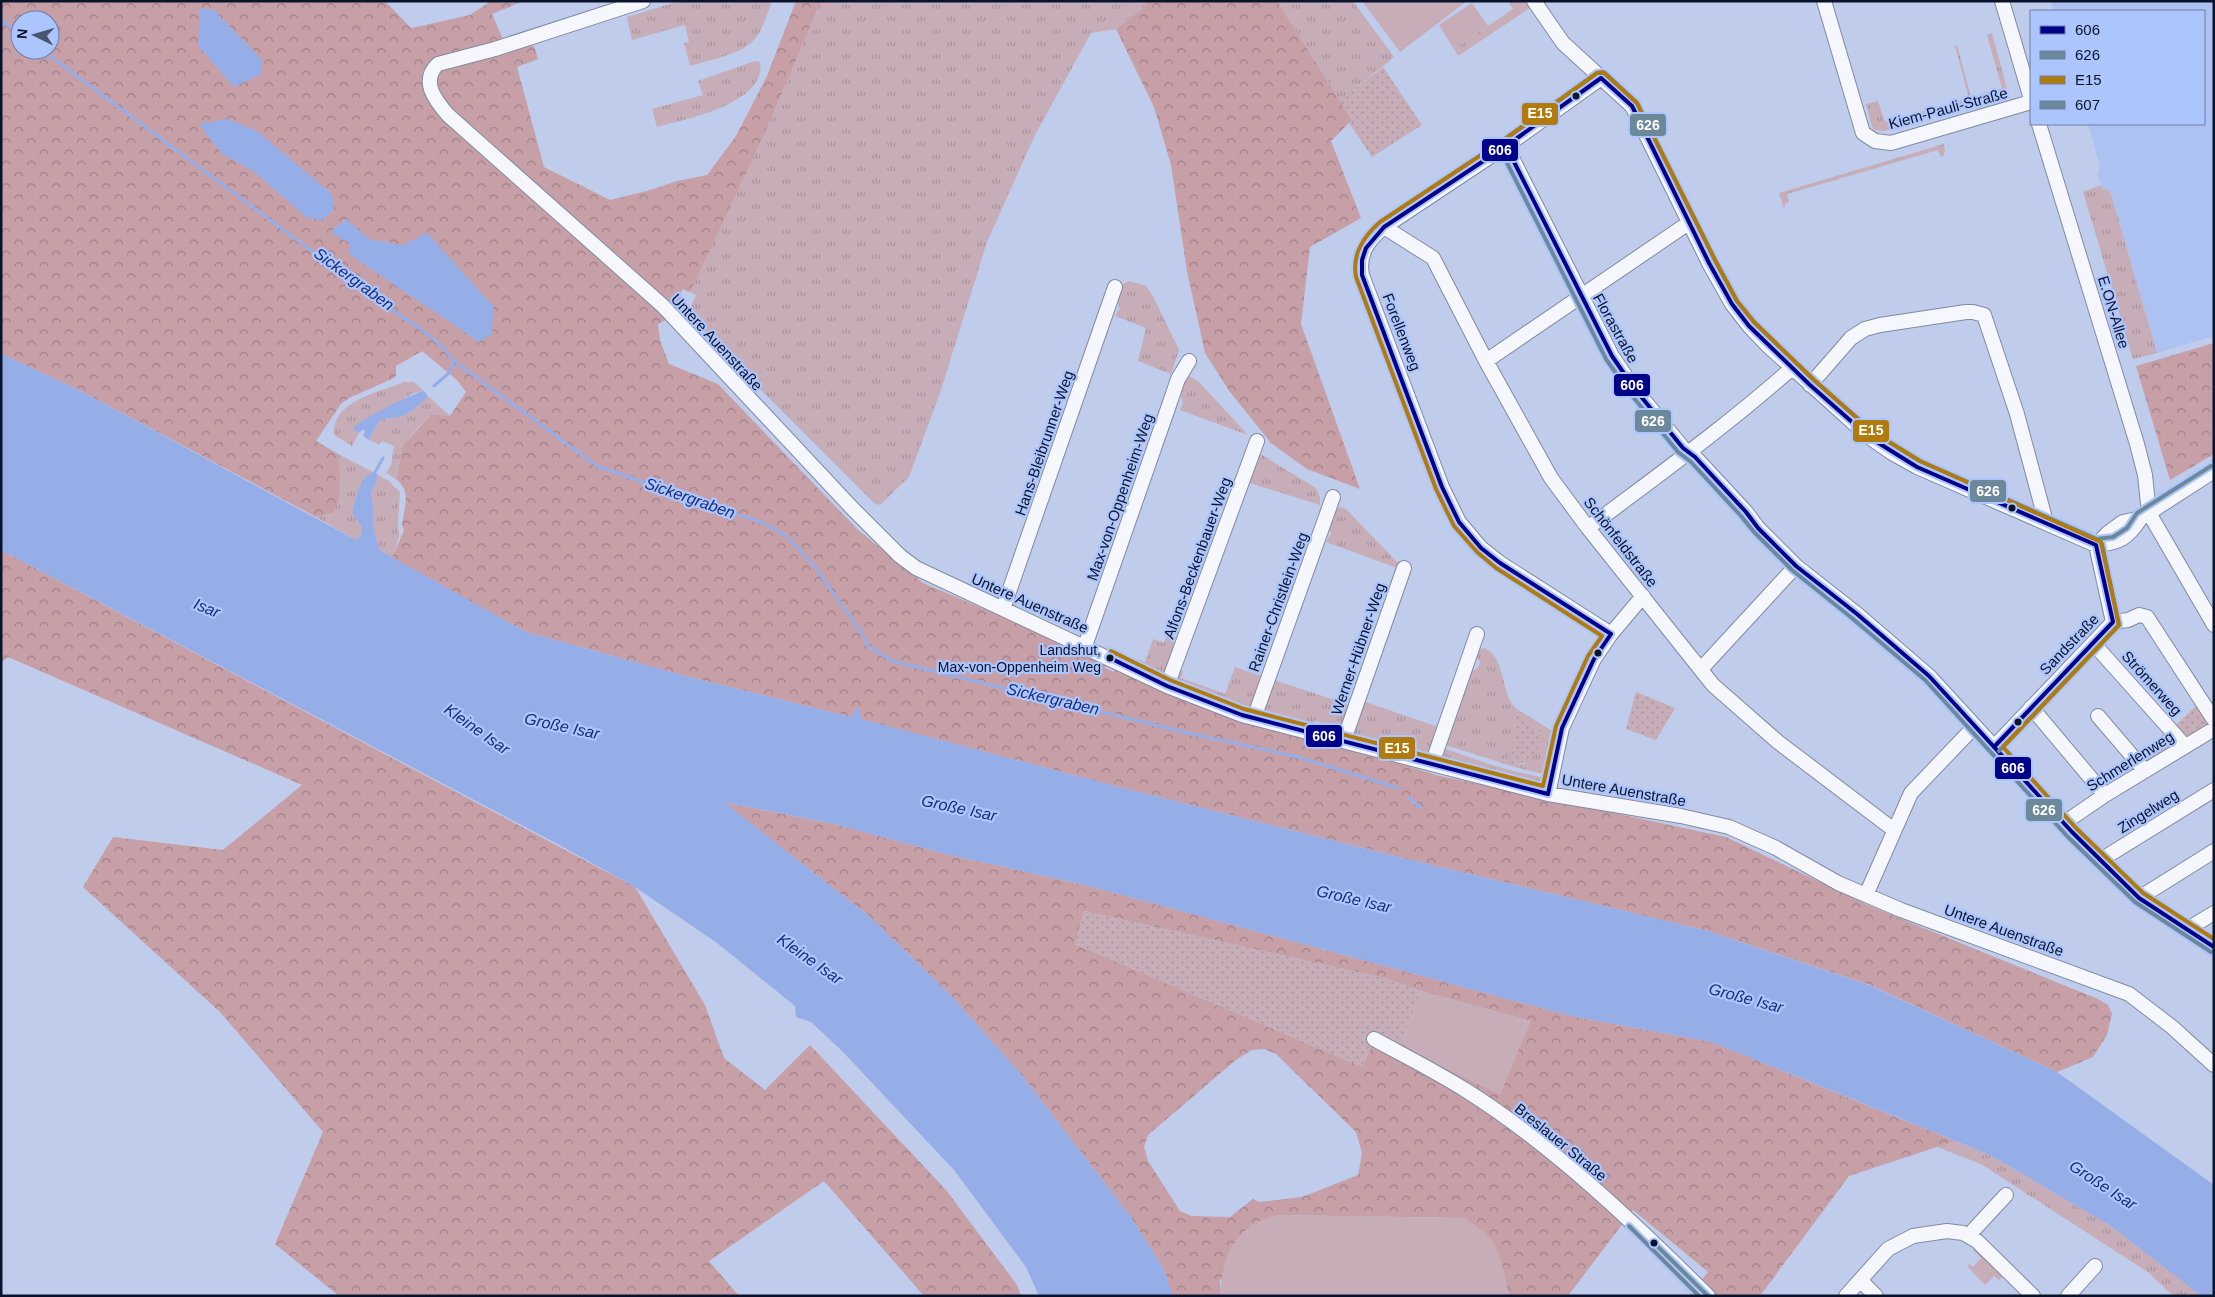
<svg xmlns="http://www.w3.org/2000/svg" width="2215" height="1297" viewBox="0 0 2215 1297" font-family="Helvetica,sans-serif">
<defs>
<pattern id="grass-tufts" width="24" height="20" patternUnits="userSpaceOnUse" patternTransform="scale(1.25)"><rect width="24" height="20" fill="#c6adb7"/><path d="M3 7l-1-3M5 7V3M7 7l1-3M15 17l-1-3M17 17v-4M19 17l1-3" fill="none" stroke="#a9949e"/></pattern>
<pattern id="forest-crowns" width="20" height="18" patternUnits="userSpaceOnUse" patternTransform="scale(1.25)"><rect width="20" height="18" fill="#c79fa7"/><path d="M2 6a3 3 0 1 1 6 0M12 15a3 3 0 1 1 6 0" fill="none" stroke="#a08088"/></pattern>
<pattern id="park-dots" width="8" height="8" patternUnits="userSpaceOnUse" patternTransform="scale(1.25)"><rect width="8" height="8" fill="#c6adb7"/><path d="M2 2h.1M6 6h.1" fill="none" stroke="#a9949e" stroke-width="1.8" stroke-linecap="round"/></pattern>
</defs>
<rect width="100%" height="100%" fill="#bfcceb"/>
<path fill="#aec2f1" d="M2051 1H2214V336L2157 353 2110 191 2102 188 2097 174 2100 166 2088 124H2204V11H2054Z"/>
<path fill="url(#grass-tufts)" d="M679 1H772C767 14 763 31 753 41 739 55 709 60 690 66L684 43 689 42 685 25 632 40 627 17Z
M821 1H1147L1144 7 1116 29 1091 33 1035 135 987 242 941 390 909 477 880 505 874 503 687 316 696 295 689 292 768 126Z
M1277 1H1353L1394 57 1340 101Z
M1508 1H1525L1530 8 1458 56 1454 49 1513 9Z
M1992 33 2008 93 1884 131 1875 130 1872 127 1866 104 1878 101 1885 122 1969 98 1955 46 1957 45 1971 97 2002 88 1987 35Z
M755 61 760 62C767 104 685 119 657 127L652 109 703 95 698 81Z
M1944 144 1945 152 1943 156 1941 157 1938 150 1787 194 1789 202 1785 204 1784 209 1779 193Z
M2101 185 2102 188 2110 191 2157 353 2133 359 2083 192Z
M1129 281 1146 286 1153 296 1179 350 1171 374 1138 361 1146 328 1115 316 1120 308 1115 297 1119 286Z
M1189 376 1198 381 1248 435 1180 410 1183 403 1180 391 1184 379Z
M404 382H414L424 391 413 393 356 431 359 433 352 446 334 435C331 401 380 392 404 382Z
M428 396 450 416 431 414C406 440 403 443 396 479L386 473 391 465 394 446 382 441 379 444 369 440C372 434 375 426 379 422 385 417 388 419 394 418 406 417 421 405 428 396Z
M338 454 373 472 370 475H366L358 490 352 512 362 528 360 537 356 540 316 517 333 513 341 489Z
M1262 455 1316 488 1320 497V505L1247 482 1256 456Z
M377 474 390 482 400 492 398 522 399 537 392 558 379 550 373 526 374 511 371 493 377 480Z
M1341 507 1346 509 1398 563 1397 568 1326 542 1331 534 1328 525 1335 509Z
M1167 634 1181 639 1166 676 1156 674 1157 671 1110 649 1145 662 1153 639 1164 643Z
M1485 648C1508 661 1499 696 1518 710 1507 733 1529 742 1502 763L1442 744 1467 674 1478 668 1480 662 1475 654 1477 650Z
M1235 667 1264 677 1250 710H1244L1245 706 1225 700 1224 703 1179 684 1175 679 1178 670 1183 671 1181 678 1225 694Z
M1271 679 1350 705 1340 732 1334 731 1335 727 1315 721 1313 725 1261 709Z
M1360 700 1438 727 1429 756 1418 753 1419 750 1399 745 1397 748 1354 735 1351 732Z
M1527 715 1552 731 1543 774 1515 767 1517 764H1525Z
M2167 731 2175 740V746L2151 764 2137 757Z
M1441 747C1474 759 1506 771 1541 777L1540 782 1532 783V780L1451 759 1449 762 1441 759Z
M1955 1141 1990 1155 2111 1226 2201 1296H2173L2149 1273 1981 1164 1937 1147Z"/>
<path fill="url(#forest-crowns)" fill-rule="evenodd" d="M1 1H385L411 28 470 15 491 1H524L492 14 505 44 534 46 538 59 517 67 544 167 610 200 647 191 677 181 707 175 736 136 767 76 796 1H821L768 126 692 288 689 292 683 289 679 296 685 299 679 313 658 324 660 340 669 364 718 384 857 529 923 583 1091 654 1106 665 1105 668 1114 672 1115 669 1123 673 1125 671 1332 742 1436 775 1726 837 1872 907 2098 999 2108 1005 2112 1014 2107 1035 2093 1057 2057 1072 1870 985 1708 931 1411 860 1115 786 860 719V709L856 708 851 717 689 677 526 632 392 558 404 530 402 525C404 507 412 492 396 479L403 446 431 414 450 416 466 392 457 380 422 351 396 366V376L392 379 349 398 341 404 316 441 338 454C340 478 344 492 333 513L316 517 79 390 1 354ZM20 20H50V50H20Z
M1147 1H1277L1352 120 1331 141 1361 218 1310 247 1301 324 1360 489 1307 469 1271 443 1230 392 1205 353 1187 271 1171 165 1154 107 1116 29 1144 7Z
M2214 343V454L2170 480 2136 366Z
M1 550 635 887 705 1005 724 1058 765 1090 810 1045 946 1190 1017 1285 1021 1296H924L824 1181 709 1261 739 1296H339L275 1244 323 1132 220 1012 83 887 113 837 223 850 302 785 8 657 1 663Z
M723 802 830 823 954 856 1081 884 1571 1016 1712 1042 1955 1141 1849 1176 1760 1296H1689L1708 1272 1633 1210 1568 1296H1507L1508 1292 1464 1218 1278 1215 1252 1225 1220 1281 1221 1296H1173L1162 1266 1130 1216 1020 1073 953 998 870 917ZM1084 911 1388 979 1421 991 1531 1021 1424 1058 1402 1043 1377 1034 1362 1067 1075 944ZM1264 1049 1276 1054 1356 1132 1362 1153 1358 1175 1302 1197 1259 1202 1253 1199 1230 1217 1191 1216 1180 1211 1148 1161 1144 1147 1148 1135 1237 1059 1252 1050Z"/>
<path fill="url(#park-dots)" d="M1383 67 1422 125 1372 157 1349 123 1352 120 1340 101Z
M1636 692 1675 708 1656 740 1626 729Z
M2198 704 2209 724 2208 727 2187 740 2173 728Z
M1518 710 1527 715 1526 717 1542 734C1538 748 1534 763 1517 764L1515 767 1502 763C1529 742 1507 733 1518 710Z
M1084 911 1388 979 1421 991 1402 1043 1377 1034 1362 1067 1075 944Z"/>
<path fill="#c6adb7" d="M1362 1H1467L1400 52Z
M1472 3 1488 26 1454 49 1439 25Z
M1421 991 1531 1021 1500 1095 1424 1058 1402 1043Z
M1278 1215 1464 1218C1474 1224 1484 1231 1491 1240 1499 1249 1509 1284 1507 1296H1221C1220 1268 1228 1242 1252 1225 1259 1220 1270 1218 1278 1215Z
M1976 1246 2005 1274 1999 1280 1994 1276 1985 1285 1967 1266 1969 1264 1973 1267 1981 1258 1973 1250Z"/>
<path fill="#96aee8" d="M200 8 214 10 262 60 261 74 234 87 198 46Z
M227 119 257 131 332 194 334 210 321 221 306 217 253 171 222 154 199 124Z
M346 219 369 239 403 245 427 233 493 306 492 334 479 342 350 255 349 243 330 232Z
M1 354 79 390 356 540 360 537 362 528 352 512 358 490 366 475H370L373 472 377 474V480L371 493 374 511 373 526 379 550 526 632 689 677 851 717 856 708 860 709 861 719 1115 786 1411 860 1708 931 1869 985 2057 1072 2214 1185V1296H2201L2111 1226 1990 1155 1712 1042 1571 1016 1081 884 954 856 830 823 724 802 870 917 953 998 1020 1073 1130 1216 1162 1266 1173 1296H1039L1026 1267 954 1170 843 1052 811 1022 796 1017 795 1006 717 943 635 887 563 847 1 550Z
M424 391 428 396C421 405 406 417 394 418 388 419 385 417 379 422 375 426 372 434 369 440L363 436 365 432 363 429 359 433 353 429C357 421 415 392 424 391Z"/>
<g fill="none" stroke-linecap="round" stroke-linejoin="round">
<path stroke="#96aee8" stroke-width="3" d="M1 20 20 34
M42 50 383 304C408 321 436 336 454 361L597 466 763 523 786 536 812 563 860 631 868 646 892 661 1188 733 1298 757 1398 788
M434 386 449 373 454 361
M373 476 383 458
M1409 798 1420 807"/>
<defs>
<path id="street" d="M643 1 495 49 438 64C420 81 435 100 448 115L663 306 852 508 900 556 916 568 1167 686 1242 715 1548 794 1681 816 1729 827 1776 848 1838 883 1901 910 2129 994 2172 1027 2214 1065
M1534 1 1563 43 1632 106 1709 263 1732 304 1749 326 1767 345 1869 437 1892 453 1917 467 2096 545C2120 543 2128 538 2141 518
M1824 1 1863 133 1875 141 1891 143 2031 102
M2002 1 2031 99
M1601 78 1506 146 1384 227C1368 240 1358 254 1362 275L1442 487 1459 522 1481 548 1500 563 1611 634
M2039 124 2137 444 2145 475 2149 513 2214 625
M1506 146 1612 356 1634 388 1683 448 1695 457 1746 512 1758 528 1796 566 1857 614 1929 676 2072 832 2139 898 2214 947
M1384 227 1433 258 1486 361 1551 478 1588 528 1713 685 1778 742 1894 830
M1486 361 1690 222
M1810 385 1851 338 1865 329 1880 325 1966 312H1973L1984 315 2017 414 2046 522
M1588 528C1657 476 1728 425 1792 368
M2096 545 2108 533 2123 522 2141 518 2214 471
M1003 609 1115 287
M2113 622 2128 620 2139 615 2147 617 2214 720
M2093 643 2185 746
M1085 646 1166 414 1178 379 1189 361
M1701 669 1796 566
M1167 686 1257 441
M2031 707 2105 795
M2098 716 2145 771
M1254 718 1333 497
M1344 740 1404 568
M1994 747 2113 622 2096 545
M1432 764 1477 634
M1548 794 1562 728 1594 659 1611 634 1643 596
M2064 823 2105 795 2214 729
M2099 861 2214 790
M1866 895 1911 793 1975 726
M2139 898 2214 851
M2186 930 2214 913
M1374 1039C1405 1056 1437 1072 1467 1091 1554 1146 1635 1224 1708 1296
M1969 1235 2006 1195
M1861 1281 1876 1296
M1846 1296 1888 1249 1913 1236 1947 1231 1963 1233 1977 1241 2033 1296
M2068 1296 2095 1266"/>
</defs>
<use href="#street" stroke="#808aa4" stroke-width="16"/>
<use href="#street" stroke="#f5f7fc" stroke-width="14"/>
<defs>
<path id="bus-1" d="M1506 146 1612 356 1634 388 1683 448 1695 457 1746 512 1758 528 1796 566 1857 614 1929 676 2072 832 2139 898 2214 947
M1611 634 1500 563 1481 548 1459 522 1442 487 1362 275V260L1366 248 1384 227 1506 146 1601 78 1632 106 1709 263 1732 304 1749 326 1810 385 1869 437 1917 467 2096 545 2113 622 1994 747
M1108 657 1167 686 1242 715 1548 794
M1548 794 1562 728 1594 659 1611 634"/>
<path id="bus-2" d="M1999 751 2119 625 2102 544
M2211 952 2135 902 2067 836 1925 680 1853 619 1792 570 1754 532 1741 516 1691 462 1678 452 1629 392 1606 359 1500 149V143L1597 73H1605L1637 103 1715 260 1737 301 1754 322 1814 380 1873 432 1920 461 2097 539 2113 537 2127 528 2137 513 2211 466
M1629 1226 1699 1296"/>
<path id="bus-3" d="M1111 651 1170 680 1244 709 1543 786 1556 726 1588 656 1602 636 1496 568 1477 552 1454 526 1436 489 1356 277C1352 254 1363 237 1380 222L1502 141 1597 73 1603 72 1637 103 1715 260 1737 301 1754 322 1814 380 1873 432 1920 461 2101 542 2119 625 2003 747 2076 828 2143 893 2214 939"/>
<path id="bus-4" d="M1654 1243 1708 1296"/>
</defs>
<use href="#bus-1" stroke="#adc5fd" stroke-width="8"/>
<use href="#bus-2" stroke="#adc5fd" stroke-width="8"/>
<use href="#bus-3" stroke="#adc5fd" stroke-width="8"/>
<use href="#bus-4" stroke="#adc5fd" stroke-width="8"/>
<use href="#bus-1" stroke="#00008b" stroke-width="4"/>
<use href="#bus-2" stroke="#6c899c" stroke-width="4"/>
<use href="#bus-3" stroke="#b07a0d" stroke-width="4"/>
<use href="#bus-4" stroke="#6c899c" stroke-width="4"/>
</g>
<g fill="#0a132c" stroke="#adc5fd" stroke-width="2">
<circle cx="1576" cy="96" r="4.5"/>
<circle cx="2012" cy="508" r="4.5"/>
<circle cx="1598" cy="653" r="4.5"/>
<circle cx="1110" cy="658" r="4.5"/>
<circle cx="2018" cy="722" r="4.5"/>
<circle cx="1654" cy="1243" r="4.5"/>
</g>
<g text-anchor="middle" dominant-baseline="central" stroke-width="4.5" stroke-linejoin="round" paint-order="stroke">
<g font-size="14" fill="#0a132c" stroke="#adc5fd" text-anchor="end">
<text x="1101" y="650">Landshut,<tspan x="1101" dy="17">Max-von-Oppenheim Weg</tspan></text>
</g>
<g font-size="15" fill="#0a132c" stroke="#adc5fd">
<text transform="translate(1948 108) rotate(-15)">Kiem-Pauli-Straße</text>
<text transform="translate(2114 312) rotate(73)">E.ON-Allee</text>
<text transform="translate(1616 328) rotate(61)">Florastraße</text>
<text transform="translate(1402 332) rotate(69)">Forellenweg</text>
<text transform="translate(717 342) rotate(47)">Untere Auenstraße</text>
<text transform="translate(1044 443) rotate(-71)">Hans-Bleibrunner-Weg</text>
<text transform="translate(1120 497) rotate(-71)">Max-von-Oppenheim-Weg</text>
<text transform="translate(1621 542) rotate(52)">Schönfeldstraße</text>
<text transform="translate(1197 558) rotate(-70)">Alfons-Beckenbauer-Weg</text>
<text transform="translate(1278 602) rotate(-70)">Rainer-Christlein-Weg</text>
<text transform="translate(1030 603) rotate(24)">Untere Auenstraße</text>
<text transform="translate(2069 644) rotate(-46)">Sandstraße</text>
<text transform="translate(1358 649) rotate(-71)">Werner-Hübner-Weg</text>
<text transform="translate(2152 683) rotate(48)">Strömerweg</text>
<text transform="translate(2130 761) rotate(-32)">Schmerlenweg</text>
<text transform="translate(1624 790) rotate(10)">Untere Auenstraße</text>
<text transform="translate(2148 811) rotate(-32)">Zingelweg</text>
<text transform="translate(2004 930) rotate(20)">Untere Auenstraße</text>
<text transform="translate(1561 1142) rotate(39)">Breslauer Straße</text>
</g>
<g font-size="16" font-style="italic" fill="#182d7c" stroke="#adc5fd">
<text transform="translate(354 279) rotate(36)">Sickergraben</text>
<text transform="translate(690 498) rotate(19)">Sickergraben</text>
<text transform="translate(207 608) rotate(22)">Isar</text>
<text transform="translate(1053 699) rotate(13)">Sickergraben</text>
<text transform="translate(562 726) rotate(12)">Große Isar</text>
<text transform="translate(477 729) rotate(35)">Kleine Isar</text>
<text transform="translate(959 808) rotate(12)">Große Isar</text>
<text transform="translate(1354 899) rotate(13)">Große Isar</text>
<text transform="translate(810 959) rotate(35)">Kleine Isar</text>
<text transform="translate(1746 998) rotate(15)">Große Isar</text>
<text transform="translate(2103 1185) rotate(33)">Große Isar</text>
</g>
</g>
<g stroke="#adc5fd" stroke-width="2">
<rect x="1521" y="102" width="38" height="24" rx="5" fill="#b07a0d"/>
<rect x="1629" y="113" width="38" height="24" rx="5" fill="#6c899c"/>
<rect x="1481" y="138" width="38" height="24" rx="5" fill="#00008b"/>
<rect x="1613" y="373" width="38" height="24" rx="5" fill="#00008b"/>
<rect x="1634" y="409" width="38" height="24" rx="5" fill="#6c899c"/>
<rect x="1852" y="419" width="38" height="24" rx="5" fill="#b07a0d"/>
<rect x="1969" y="479" width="38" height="24" rx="5" fill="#6c899c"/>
<rect x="1305" y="724" width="38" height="24" rx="5" fill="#00008b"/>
<rect x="1378" y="736" width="38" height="24" rx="5" fill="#b07a0d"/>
<rect x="1994" y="756" width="38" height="24" rx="5" fill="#00008b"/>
<rect x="2025" y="798" width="38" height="24" rx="5" fill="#6c899c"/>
</g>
<g font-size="14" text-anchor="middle" font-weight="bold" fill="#fff">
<text x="1540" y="118">E15</text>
<text x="1648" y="130">626</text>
<text x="1500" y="155">606</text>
<text x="1632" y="390">606</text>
<text x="1653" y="426">626</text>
<text x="1871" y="435">E15</text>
<text x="1988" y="496">626</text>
<text x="1324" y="741">606</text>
<text x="1397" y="753">E15</text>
<text x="2013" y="773">606</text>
<text x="2044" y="815">626</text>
</g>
<rect width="2215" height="1297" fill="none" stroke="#0a132c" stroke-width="5"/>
<rect x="2030" y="10" width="175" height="115" fill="#adc5fd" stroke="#6c7ea9"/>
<rect x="2040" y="26" width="25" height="8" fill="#00008b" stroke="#6c7ea9"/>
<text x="2075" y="35" font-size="15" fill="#0a132c">606</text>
<rect x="2040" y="51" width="25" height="8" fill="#6c899c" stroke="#6c7ea9"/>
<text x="2075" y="60" font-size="15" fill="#0a132c">626</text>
<rect x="2040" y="76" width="25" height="8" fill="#b07a0d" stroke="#6c7ea9"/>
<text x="2075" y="85" font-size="15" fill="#0a132c">E15</text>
<rect x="2040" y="101" width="25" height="8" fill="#6c899c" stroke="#6c7ea9"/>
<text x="2075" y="110" font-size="15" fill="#0a132c">607</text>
<g transform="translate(35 35) rotate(275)"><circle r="24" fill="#adc5fd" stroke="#6c7ea9"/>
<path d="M0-4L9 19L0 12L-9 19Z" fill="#49546f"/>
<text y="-8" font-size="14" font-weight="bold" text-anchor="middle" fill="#0a132c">N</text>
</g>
</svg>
